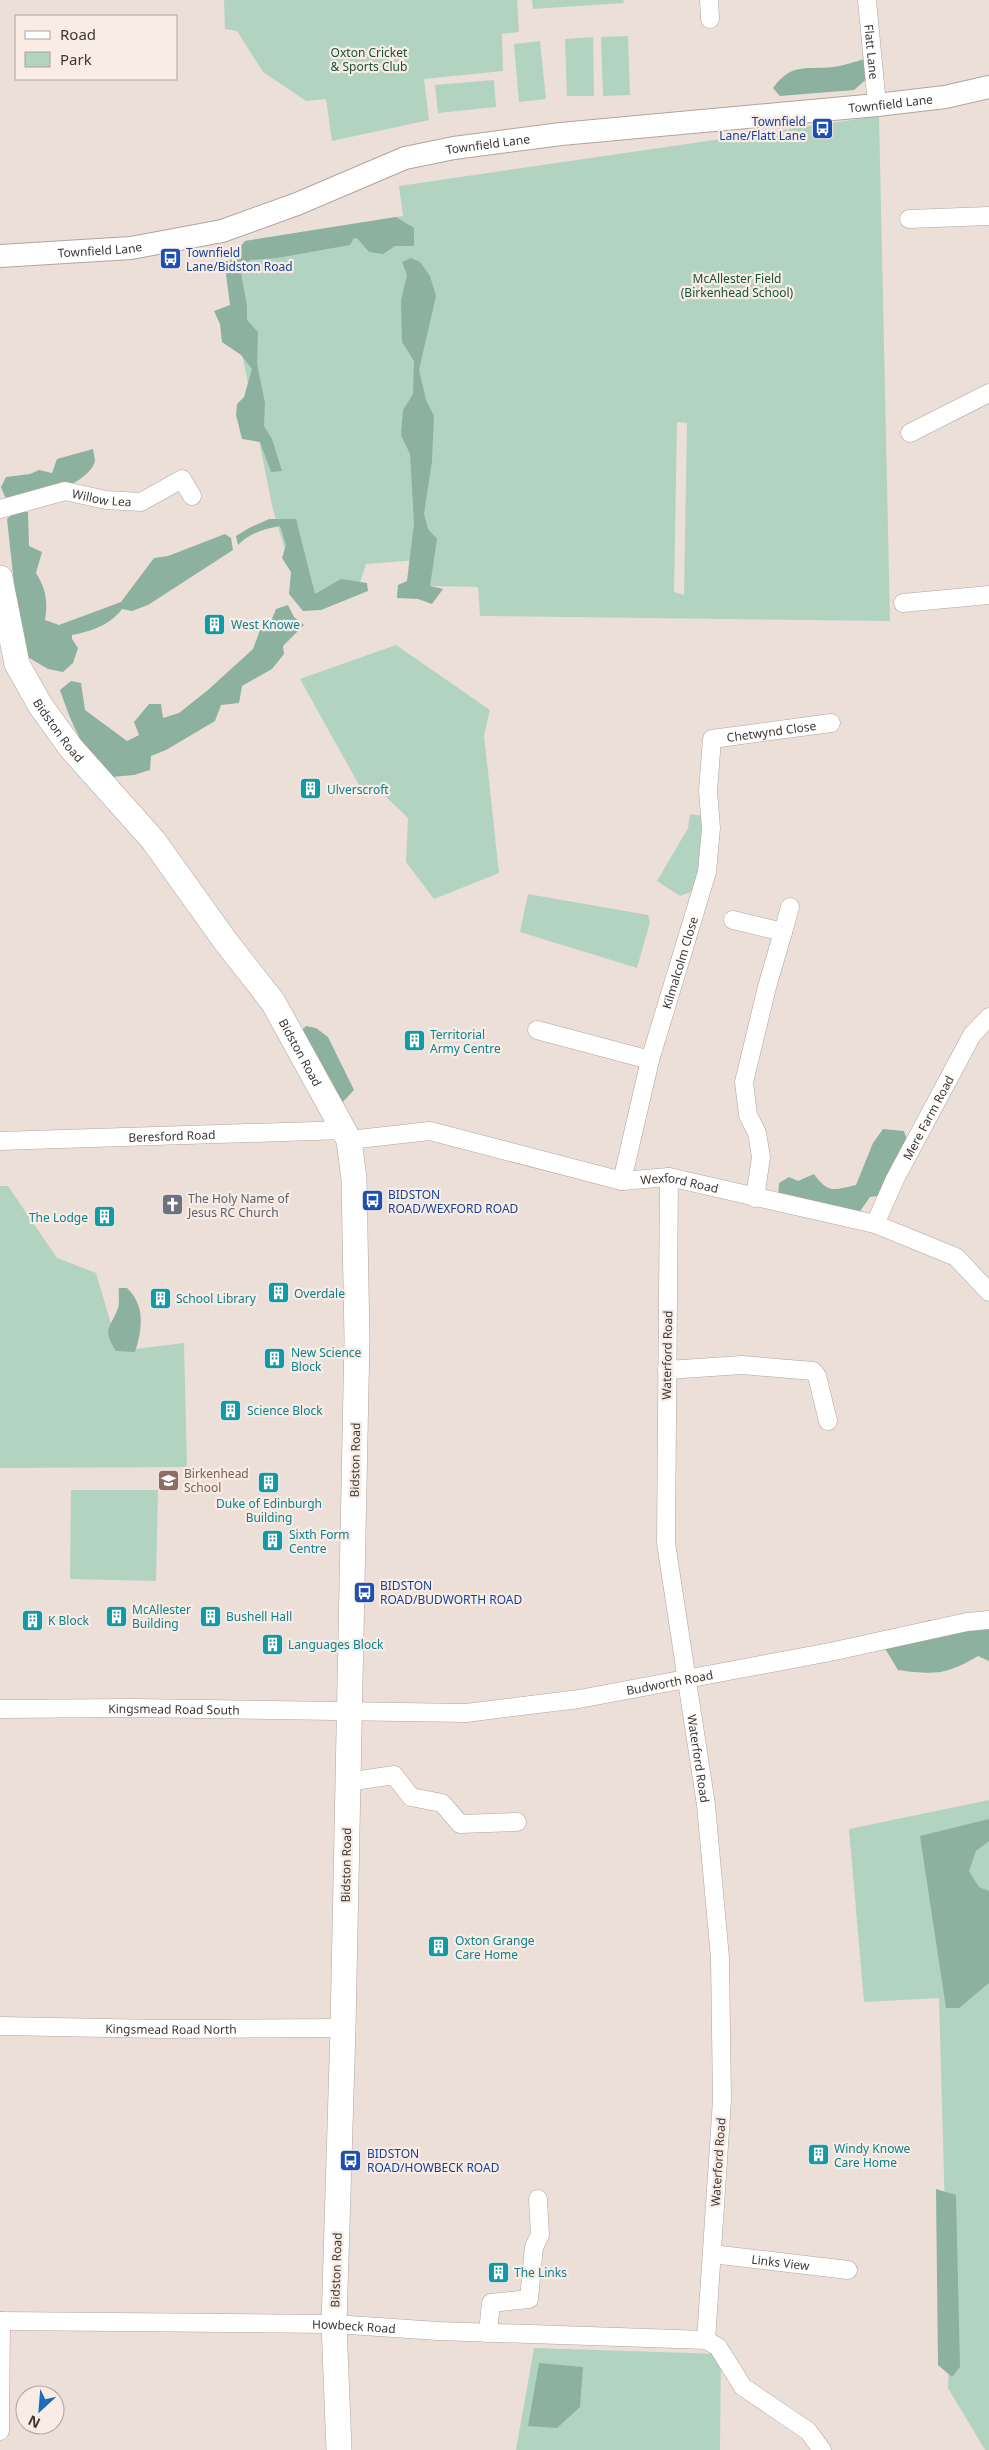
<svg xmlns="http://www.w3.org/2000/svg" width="989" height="2450" viewBox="0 0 989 2450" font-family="'Noto Sans',sans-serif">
<rect width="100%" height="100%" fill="#ecdfd8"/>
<path fill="#b3d3c1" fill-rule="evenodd" d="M224 0H517L519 32 502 34 503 71 424 79 429 120 332 141 326 99 306 101 263 72 237 31 225 29Z
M532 0H623L624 3 533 9Z
M628 36 630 95 603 96 601 37Z
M593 37 594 96H567L565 39Z
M540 41 546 99 519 102 514 44Z
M494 80 496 107 438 113 435 85Z
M879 116 890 621 480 616 478 587 430 586V559L366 564 356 595 303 611 272 506 225 267 245 241 403 216 399 186ZM677 422 687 423 684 595 674 592Z
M396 645 490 710 484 735 499 873 434 899 406 862 408 818 377 788 364 794 300 679Z
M690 814 710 817 700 889 680 896 657 881 688 828Z
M528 894 648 915 650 922 637 968 520 932Z
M0 1186H8L57 1258 96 1273 119 1351 184 1343 187 1467 0 1468Z
M71 1490H158L156 1581 70 1579Z
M989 1800V2450H985L948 2388 949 2356 939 1998 864 2002 849 1829Z
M534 2348 721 2354 720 2450H516Z"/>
<path fill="#8cb19e" d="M864 59 869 77 854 90 780 96 773 88C792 62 805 70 833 67 843 66 854 62 864 59Z
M396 217 414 228V246H395L383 254 369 252 357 238 353 239 350 245 277 258 250 260 241 273 247 306V320L258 332 257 364 265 403 264 426 272 439 282 471 271 472 260 442 242 439 236 415 237 404 244 397 252 369 241 355 222 342 220 324 214 311 230 305 225 267 245 241Z
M411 258 420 262 430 276 436 296 419 370 426 400 434 416 432 461 424 514 428 529 437 539 430 586 443 589 432 604 418 599 397 598 398 585 407 581 414 523 410 454 401 435 403 410 413 394 414 361 402 342 401 300 407 275 402 262Z
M93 449C93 452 95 457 95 461 90 482 42 498 24 506L5 497 1 487 6 477 30 474 39 470 52 473 57 459Z
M15 512H28L29 546 42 552 36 573C46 589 48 601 45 620L59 625 121 602 154 558 168 556 225 534 231 538 233 550 148 605 132 611 122 609C110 625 92 631 72 635V639L78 648 73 663 63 672 48 669 26 656 17 611 7 519Z
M269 519H296L315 594 341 579 367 583 368 591 321 610 303 611 289 594 291 572 282 558 286 545 280 526C264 529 250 533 238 545L236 536 249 528Z
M288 605 294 617 304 625 283 646 284 654 272 669 242 686 239 703 221 705 215 721 166 750 151 756 150 770 134 775 112 777C84 757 71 722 60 690L71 681 81 683 85 710 127 741 139 735 134 722 149 704H161L163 718 179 713 208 690 253 649 260 630 269 626 276 609Z
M306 1026 316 1028 328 1037 354 1090 338 1107 299 1033Z
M883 1129 904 1131 907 1140 883 1195 870 1197 858 1214 778 1197 779 1183 789 1177 798 1181 814 1174C828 1194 834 1190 856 1185L873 1143Z
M119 1288H127C146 1306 142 1330 135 1352L116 1351C101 1328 111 1328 118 1308 120 1302 118 1294 119 1288Z
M929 1620 947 1627 989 1620V1661L978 1656C946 1675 935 1675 898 1670L881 1642 895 1634Z
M989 1819V1841L976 1851 969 1871 979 1887 989 1891V1983L959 2008H946L920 1836Z
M936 2189 956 2195 960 2367 952 2377 938 2365Z
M539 2363 583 2367 580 2407 557 2428 528 2426Z"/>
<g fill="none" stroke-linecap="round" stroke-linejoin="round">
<defs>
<g id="minor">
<path d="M709 0 710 19"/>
<path id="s1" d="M867 0 877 105"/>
<path d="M909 219 989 216"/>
<path d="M910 433 989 393"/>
<path id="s2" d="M0 509 65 491 106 500 141 502 182 479 192 496"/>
<path d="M903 603 989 595"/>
<path d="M733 920 783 932 767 987 744 1082 748 1115 757 1133 761 1157 755 1198"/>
<path d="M783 932 790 907"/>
<path d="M537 1030 650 1060"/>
<path id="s3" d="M349 1140 430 1131 622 1181 669 1177 875 1224 956 1257 989 1292"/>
<path id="s4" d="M0 1141 345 1130"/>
<path id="s5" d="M669 1177 666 1543 706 1805 720 1958 722 2100 706 2340"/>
<path id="s6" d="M622 1181 650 1060 707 872 711 828 708 791 712 739 831 723"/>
<path id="s7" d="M875 1224 895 1179 972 1035 989 1017"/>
<path d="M667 1370 742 1365 813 1371 817 1376 828 1421"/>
<path id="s8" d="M0 1709 131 1708 466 1713 579 1699 830 1652 967 1622 989 1620"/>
<path d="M347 1782 394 1775 411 1797 442 1803 460 1824 517 1822"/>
<path id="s9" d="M0 2026 161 2029 343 2028"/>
<path id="s10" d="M712 2254 848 2270"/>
<path id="s11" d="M0 2321 334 2324 438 2331 706 2340 718 2347 743 2387 808 2431 822 2450"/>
<path d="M488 2333 491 2303 529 2299 534 2247 540 2235 538 2199"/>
<path d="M0 2431 1 2321"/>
</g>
<g id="tertiary">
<path id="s12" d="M0 256 131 248 222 231 297 204 405 158 454 148 561 134 877 105 945 97 989 87"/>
</g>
<g id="secondary">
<path id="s13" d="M0 578 17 664 40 705 71 748 153 840 226 942 273 1002 349 1140 354 1179 357 1338 343 2028 334 2324 339 2450"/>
</g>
</defs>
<use href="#minor" stroke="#b0a49d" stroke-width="19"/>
<use href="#tertiary" stroke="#b0a49d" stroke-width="24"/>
<use href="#secondary" stroke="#b0a49d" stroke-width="26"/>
<use href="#minor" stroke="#fff" stroke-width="18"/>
<use href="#tertiary" stroke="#fff" stroke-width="22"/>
<use href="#secondary" stroke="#fff" stroke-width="25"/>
</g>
<defs>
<symbol id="bus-square" viewBox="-11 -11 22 22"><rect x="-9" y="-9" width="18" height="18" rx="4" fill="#1a4fb4" stroke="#f9ece5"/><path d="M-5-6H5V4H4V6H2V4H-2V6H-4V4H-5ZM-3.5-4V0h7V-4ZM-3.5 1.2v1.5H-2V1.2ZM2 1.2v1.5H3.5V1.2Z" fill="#fff"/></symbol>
<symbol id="building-square" viewBox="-11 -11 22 22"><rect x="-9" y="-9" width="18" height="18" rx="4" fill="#0f9aa8" stroke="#f9ece5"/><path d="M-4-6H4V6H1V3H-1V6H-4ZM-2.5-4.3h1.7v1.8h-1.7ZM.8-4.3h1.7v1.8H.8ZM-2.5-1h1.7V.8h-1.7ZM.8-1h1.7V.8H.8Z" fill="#fff"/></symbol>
<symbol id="church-square" viewBox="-11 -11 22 22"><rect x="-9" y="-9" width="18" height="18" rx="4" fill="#6b7280" stroke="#f9ece5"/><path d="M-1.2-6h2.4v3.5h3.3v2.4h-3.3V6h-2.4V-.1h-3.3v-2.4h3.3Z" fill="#fff"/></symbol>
<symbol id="school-square" viewBox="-11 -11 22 22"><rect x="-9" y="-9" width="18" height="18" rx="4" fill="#8d6e63" stroke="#f9ece5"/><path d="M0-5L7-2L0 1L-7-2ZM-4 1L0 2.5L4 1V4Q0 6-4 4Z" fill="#fff"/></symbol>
</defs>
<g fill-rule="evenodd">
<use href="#bus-square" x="810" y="116" width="25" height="25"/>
<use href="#bus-square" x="158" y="246" width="25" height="25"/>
<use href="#building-square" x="202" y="612" width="25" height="25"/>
<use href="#building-square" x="298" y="776" width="25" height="25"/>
<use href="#building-square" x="402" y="1028" width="25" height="25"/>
<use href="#bus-square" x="360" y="1188" width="25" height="25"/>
<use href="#church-square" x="160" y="1192" width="25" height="25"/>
<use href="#building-square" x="92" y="1204" width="25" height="25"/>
<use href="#building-square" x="266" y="1280" width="25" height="25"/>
<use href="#building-square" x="148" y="1286" width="25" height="25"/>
<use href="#building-square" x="262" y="1346" width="25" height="25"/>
<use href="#building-square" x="218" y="1398" width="25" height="25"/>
<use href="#school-square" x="156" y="1468" width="25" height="25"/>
<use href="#building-square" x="256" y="1470" width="25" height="25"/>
<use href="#building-square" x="260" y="1528" width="25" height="25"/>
<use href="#bus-square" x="352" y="1580" width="25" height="25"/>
<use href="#building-square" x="104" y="1604" width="25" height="25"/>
<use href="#building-square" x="198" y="1604" width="25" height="25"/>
<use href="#building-square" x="20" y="1608" width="25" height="25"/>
<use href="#building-square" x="260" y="1632" width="25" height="25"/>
<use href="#building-square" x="426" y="1934" width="25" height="25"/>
<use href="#building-square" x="806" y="2142" width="25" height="25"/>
<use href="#bus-square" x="338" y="2148" width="25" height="25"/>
<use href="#building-square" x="486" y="2260" width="25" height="25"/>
</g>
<g text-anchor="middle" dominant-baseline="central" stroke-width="4.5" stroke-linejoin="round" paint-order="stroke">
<g font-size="12" fill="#12553a" stroke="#f9ece5">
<text x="369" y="52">Oxton Cricket<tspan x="369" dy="14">&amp; Sports Club</tspan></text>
<text x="737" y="278">McAllester Field<tspan x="737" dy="14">(Birkenhead School)</tspan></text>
</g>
<g font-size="12" fill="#3c3734" stroke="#f9ece5">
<text stroke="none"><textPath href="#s1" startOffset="52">Flatt Lane</textPath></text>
<text stroke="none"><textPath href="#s12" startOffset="910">Townfield Lane</textPath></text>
<text stroke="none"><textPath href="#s12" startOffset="505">Townfield Lane</textPath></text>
<text stroke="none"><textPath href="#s12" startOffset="100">Townfield Lane</textPath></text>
<text stroke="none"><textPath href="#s2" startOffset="105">Willow Lea</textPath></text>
<text stroke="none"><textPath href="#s13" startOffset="166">Bidston Road</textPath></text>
<text stroke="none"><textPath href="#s6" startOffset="514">Chetwynd Close</textPath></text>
<text stroke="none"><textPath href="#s6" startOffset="226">Kilmalcolm Close</textPath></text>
<text stroke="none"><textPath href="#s13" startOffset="570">Bidston Road</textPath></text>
<text stroke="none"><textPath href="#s7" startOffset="119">Mere Farm Road</textPath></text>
<text stroke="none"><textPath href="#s4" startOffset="172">Beresford Road</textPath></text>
<text stroke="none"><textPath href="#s3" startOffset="338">Wexford Road</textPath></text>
<text transform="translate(667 1355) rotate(-89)">Waterford Road</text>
<text transform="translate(355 1460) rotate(-89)">Bidston Road</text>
<text stroke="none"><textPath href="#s8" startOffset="672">Budworth Road</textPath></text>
<text stroke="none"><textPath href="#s8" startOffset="174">Kingsmead Road South</textPath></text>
<text stroke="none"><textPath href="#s5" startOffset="584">Waterford Road</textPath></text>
<text transform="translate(346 1865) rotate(-89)">Bidston Road</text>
<text stroke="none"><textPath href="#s9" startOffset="171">Kingsmead Road North</textPath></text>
<text transform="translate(718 2162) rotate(-86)">Waterford Road</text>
<text stroke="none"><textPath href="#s10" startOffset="69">Links View</textPath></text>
<text transform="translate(336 2270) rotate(-88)">Bidston Road</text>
<text stroke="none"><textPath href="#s11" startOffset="354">Howbeck Road</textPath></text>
</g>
<g font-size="12" fill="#164399" stroke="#f9ece5" text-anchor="start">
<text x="806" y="121" text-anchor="end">Townfield<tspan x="806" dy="14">Lane/Flatt Lane</tspan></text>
<text x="186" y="252">Townfield<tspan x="186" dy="14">Lane/Bidston Road</tspan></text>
<text x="388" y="1194">BIDSTON<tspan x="388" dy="14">ROAD/WEXFORD ROAD</tspan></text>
<text x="380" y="1585">BIDSTON<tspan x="380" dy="14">ROAD/BUDWORTH ROAD</tspan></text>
<text x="367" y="2153">BIDSTON<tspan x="367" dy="14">ROAD/HOWBECK ROAD</tspan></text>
</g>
<g font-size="12" fill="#0d838f" stroke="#f9ece5" text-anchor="start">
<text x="231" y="624">West Knowe</text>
<text x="327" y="789">Ulverscroft</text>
<text x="430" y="1034">Territorial<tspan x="430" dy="14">Army Centre</tspan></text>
<text x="88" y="1217" text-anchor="end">The Lodge</text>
<text x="294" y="1293">Overdale</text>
<text x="176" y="1298">School Library</text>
<text x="291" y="1352">New Science<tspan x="291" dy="14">Block</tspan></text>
<text x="247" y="1410">Science Block</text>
<text x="269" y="1503" text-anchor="middle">Duke of Edinburgh<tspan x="269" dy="14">Building</tspan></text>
<text x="289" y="1534">Sixth Form<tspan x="289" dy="14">Centre</tspan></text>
<text x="132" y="1609">McAllester<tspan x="132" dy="14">Building</tspan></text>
<text x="226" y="1616">Bushell Hall</text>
<text x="48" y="1620">K Block</text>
<text x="288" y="1644">Languages Block</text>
<text x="455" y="1940">Oxton Grange<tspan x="455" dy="14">Care Home</tspan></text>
<text x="834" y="2148">Windy Knowe<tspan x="834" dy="14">Care Home</tspan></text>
<text x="514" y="2272">The Links</text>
</g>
<g font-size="12" fill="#5b616d" stroke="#f9ece5" text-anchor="start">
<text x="188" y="1198">The Holy Name of<tspan x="188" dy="14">Jesus RC Church</tspan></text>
</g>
<g font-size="12" fill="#785e54" stroke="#f9ece5" text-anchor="start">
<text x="184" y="1473">Birkenhead<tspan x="184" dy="14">School</tspan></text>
</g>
</g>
<rect x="15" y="15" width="162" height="65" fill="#f9ece5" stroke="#ada49e"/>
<rect x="25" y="31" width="25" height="8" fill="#ffffff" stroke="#ada49e"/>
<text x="60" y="40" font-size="15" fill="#3c3734">Road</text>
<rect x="25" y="52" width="25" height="15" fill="#b3d3c1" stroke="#ada49e"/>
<text x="60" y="65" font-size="15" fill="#3c3734">Park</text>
<g transform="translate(40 2410) rotate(206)"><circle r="24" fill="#f9ece5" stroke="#ada49e"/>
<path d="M0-4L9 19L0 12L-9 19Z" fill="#196dbb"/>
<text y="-8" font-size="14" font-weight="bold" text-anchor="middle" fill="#3c3734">N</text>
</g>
</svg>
